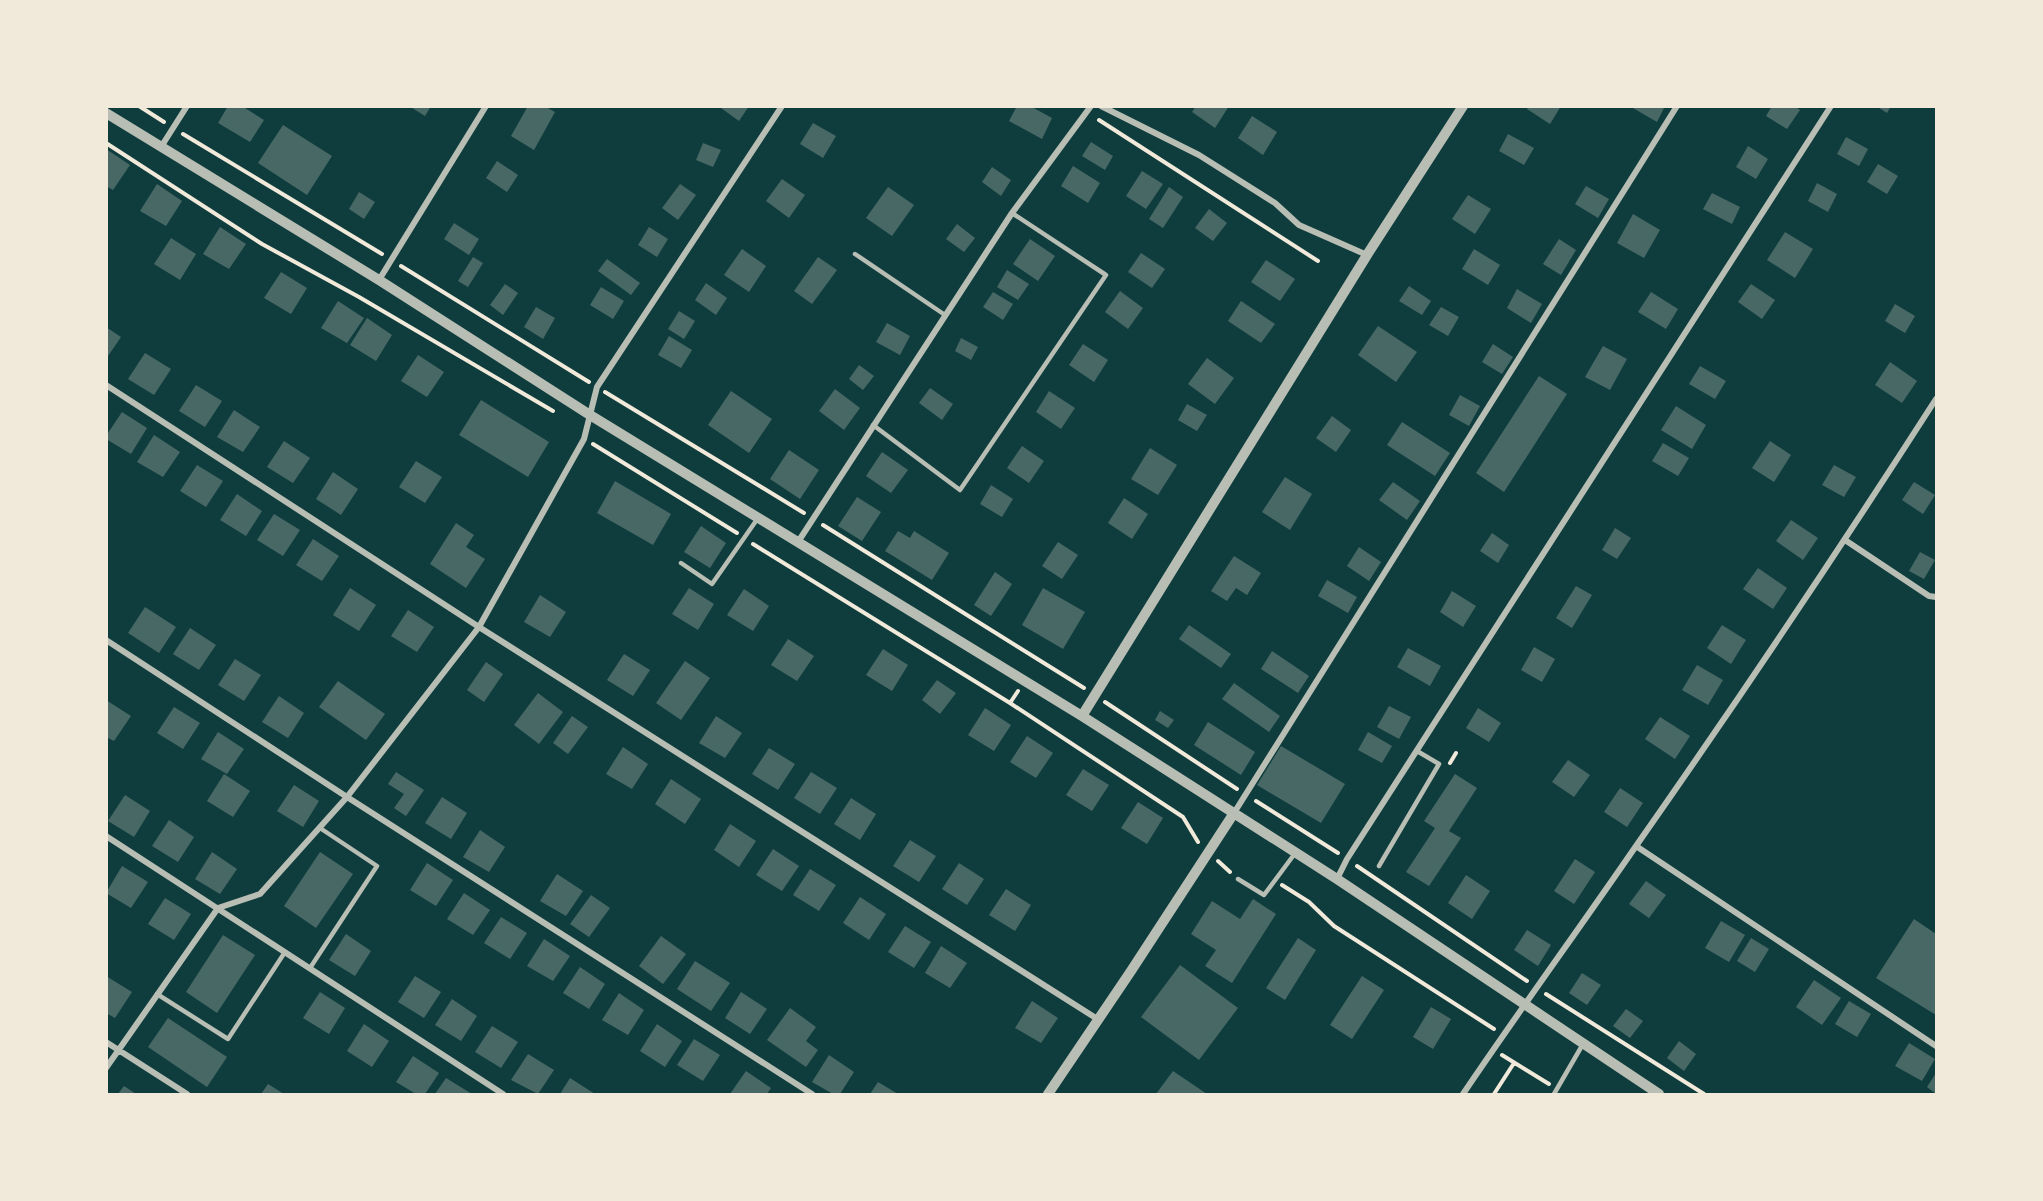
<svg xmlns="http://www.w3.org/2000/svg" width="2043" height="1201" viewBox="0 0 2043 1201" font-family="'Times New Roman',serif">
<rect width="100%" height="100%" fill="#0f3d3e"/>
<path fill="#486865" d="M228 106H242L264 120 250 142 218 123Z
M409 106H431L425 116Z
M528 106H544L555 112 534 150 511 136Z
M722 106H749L739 121 721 108Z
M1017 106H1030L1052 118 1042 139 1009 121Z
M1196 106H1229L1215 128 1192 112Z
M1529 106H1561L1550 124 1527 109Z
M1634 106H1665L1657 122 1633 108Z
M1772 106H1794L1800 110 1787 129 1766 116Z
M1876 106H1891L1887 113Z
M1252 116 1277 132 1263 155 1238 138Z
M813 123 836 136 823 158 800 144Z
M283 125 332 156 307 195 258 163Z
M1508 134 1534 148 1524 165 1499 151Z
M1846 137 1868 149 1859 166 1837 154Z
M1091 142 1113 156 1105 170 1082 156Z
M703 143 721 150 713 167 696 160Z
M1748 146 1768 159 1756 179 1736 167Z
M106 149 130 165 113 190 106 186Z
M497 161 518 175 507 192 486 178Z
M1878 164 1898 176 1887 194 1867 182Z
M1073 166 1100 183 1088 203 1061 186Z
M992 167 1011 180 1001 196 982 182Z
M1142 171 1163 184 1146 209 1126 196Z
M782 179 805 195 789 218 766 201Z
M1817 183 1837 194 1828 212 1808 201Z
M157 184 182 201 166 226 140 211Z
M680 184 696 195 678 220 662 208Z
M1586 186 1609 199 1598 218 1575 204Z
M888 187 914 205 892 236 866 218Z
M1169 187 1183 197 1163 228 1149 219Z
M359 192 375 202 364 219 349 209Z
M1712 193 1740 207 1732 224 1703 209Z
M1468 195 1491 209 1475 234 1452 219Z
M1209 209 1227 223 1213 241 1195 228Z
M1633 214 1660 230 1644 258 1617 243Z
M454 223 479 239 469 255 444 239Z
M957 224 975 238 964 252 946 239Z
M220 227 246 244 229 269 203 254Z
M649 227 668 239 657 257 638 245Z
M1785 232 1813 249 1795 278 1767 260Z
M171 238 196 254 180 280 154 264Z
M1030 239 1055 256 1038 281 1013 264Z
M1559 239 1576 250 1561 275 1543 264Z
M742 249 766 266 749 292 724 275Z
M1474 249 1500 265 1488 285 1462 269Z
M1141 253 1165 269 1152 288 1128 272Z
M473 257 483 263 468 287 458 281Z
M818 257 837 270 812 304 794 291Z
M607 259 640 283 631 295 598 271Z
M1266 260 1295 279 1280 301 1251 282Z
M1007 270 1029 284 1018 300 997 287Z
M281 272 307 288 291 314 264 298Z
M706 283 727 298 716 315 695 300Z
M505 284 518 293 503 315 490 305Z
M1751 284 1775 300 1762 319 1738 302Z
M1409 286 1431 301 1422 315 1399 301Z
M601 287 624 301 613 319 590 305Z
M1517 289 1542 304 1531 323 1507 308Z
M1120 291 1143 308 1128 329 1105 312Z
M993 292 1013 304 1003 320 983 307Z
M1651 292 1678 309 1666 329 1638 312Z
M338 301 364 318 347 343 321 328Z
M1241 301 1275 324 1261 343 1228 321Z
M1895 304 1915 316 1905 333 1885 321Z
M536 307 555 318 543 339 524 327Z
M1441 307 1459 317 1448 336 1429 325Z
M679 311 695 321 684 339 668 329Z
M367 318 392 335 376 361 350 345Z
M887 323 910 336 900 355 876 342Z
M1378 326 1417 352 1396 382 1358 355Z
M106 327 121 337 106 359Z
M669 336 692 350 681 368 658 355Z
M961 338 978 347 971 360 955 351Z
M1083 344 1108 360 1094 382 1069 365Z
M1493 344 1513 357 1502 374 1482 362Z
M1603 346 1627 359 1610 390 1585 377Z
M145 353 171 369 154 395 128 379Z
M418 355 444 372 427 397 401 381Z
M1207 358 1234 378 1215 404 1188 384Z
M1890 362 1917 381 1902 403 1875 385Z
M859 365 874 376 863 390 849 379Z
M1700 366 1726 381 1715 399 1689 384Z
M1539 376 1567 394 1504 492 1476 473Z
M196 385 222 401 205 427 179 411Z
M930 388 953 404 942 420 919 403Z
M835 389 860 408 844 430 819 411Z
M731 391 772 419 749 453 708 425Z
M1049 391 1075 408 1061 429 1036 412Z
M1460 395 1480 406 1469 426 1449 415Z
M481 400 549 442 528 477 459 435Z
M1187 404 1207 415 1197 431 1178 420Z
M1676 406 1706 425 1692 449 1661 430Z
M234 410 260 427 243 452 217 437Z
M122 412 147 428 131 454 106 439V436Z
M1332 416 1351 430 1336 452 1316 438Z
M1402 422 1450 453 1435 476 1387 445Z
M154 435 180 452 163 477 137 462Z
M284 441 310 458 293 483 267 467Z
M1770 441 1791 455 1774 482 1752 468Z
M1663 443 1689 458 1678 476 1652 461Z
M1022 446 1044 461 1029 483 1007 468Z
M1150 448 1177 465 1158 495 1131 479Z
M789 450 819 470 800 499 770 479Z
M882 452 908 470 891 493 866 476Z
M416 461 442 477 425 503 399 487Z
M197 465 223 481 206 507 180 491Z
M1834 465 1856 477 1844 497 1822 485Z
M333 472 358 489 341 515 316 499Z
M1285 477 1312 494 1290 530 1262 512Z
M615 481 671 514 653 545 597 513Z
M1393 482 1420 501 1407 520 1379 500Z
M1914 482 1935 495 1923 514 1902 500Z
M991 485 1013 499 1002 517 980 504Z
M237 494 262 511 246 536 220 520Z
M857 497 881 512 862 541 838 526Z
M1124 498 1148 514 1132 539 1108 523Z
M274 514 300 530 283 556 257 540Z
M1791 520 1818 538 1803 560 1776 541Z
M456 523 474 535 466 547 485 559 466 588 430 564Z
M701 526 726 543 710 568 684 552Z
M1615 528 1631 538 1617 559 1602 550Z
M898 531 910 538 914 531 949 553 932 580 885 551Z
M1492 533 1509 545 1498 563 1480 551Z
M313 539 339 556 322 581 296 565Z
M1058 542 1078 555 1062 579 1042 566Z
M1359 547 1381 562 1369 581 1347 566Z
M1920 552 1935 560 1924 579 1909 571Z
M1234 556 1261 573 1247 595 1236 588 1227 601 1211 591Z
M1758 568 1787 588 1773 609 1743 589Z
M995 572 1012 584 991 616 974 605Z
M1327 580 1357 597 1348 613 1318 596Z
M1576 586 1592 595 1572 628 1556 618Z
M350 588 376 605 359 631 333 615Z
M689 588 714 604 698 630 672 614Z
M1043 588 1085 612 1063 649 1022 625Z
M744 589 769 606 753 631 727 615Z
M1452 591 1476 606 1463 627 1440 612Z
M540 595 566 612 550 637 524 622Z
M145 607 176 627 159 653 128 633Z
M408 610 434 627 417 652 391 636Z
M1189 625 1231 654 1221 668 1179 639Z
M1722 625 1746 640 1731 664 1707 648Z
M190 628 216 645 199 670 173 654Z
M788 639 814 656 797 681 771 665Z
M1534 647 1555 659 1542 682 1521 670Z
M1408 648 1441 666 1430 686 1397 667Z
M883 649 908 665 892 691 866 675Z
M1272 651 1309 676 1298 693 1261 669Z
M624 654 650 670 633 696 607 680Z
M235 659 261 675 244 701 218 685Z
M685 661 710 678 681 720 656 703Z
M486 662 503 674 484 702 467 690Z
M1697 665 1723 680 1708 705 1682 690Z
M937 680 956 693 940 714 922 700Z
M338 681 385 714 366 740 319 707Z
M1234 683 1280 716 1269 732 1222 699Z
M538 693 563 712 539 744 514 725Z
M279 696 304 713 288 738 262 722Z
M106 700 131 716 114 741 106 737Z
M1389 706 1411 717 1399 739 1377 727Z
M174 707 200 723 183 749 157 733Z
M985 708 1011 725 994 751 968 735Z
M1478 708 1501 723 1489 742 1466 728Z
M1160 711 1174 720 1168 728 1155 720Z
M572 716 588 727 568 754 553 743Z
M716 716 742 733 725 758 699 743Z
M1660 717 1690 736 1675 759 1645 739Z
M1208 722 1255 752 1241 775 1194 745Z
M218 732 244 749 227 774 201 759Z
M1368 732 1392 746 1382 763 1358 750Z
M1027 736 1053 753 1036 778 1010 762Z
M1281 746 1345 784 1321 823 1257 785Z
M623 747 648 764 632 789 606 774Z
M769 748 795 764 778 790 752 774Z
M1568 760 1590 775 1574 797 1552 782Z
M1083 769 1109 785 1092 811 1066 795Z
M396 772 424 790 406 816 394 808 404 794 388 784Z
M811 772 837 788 820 814 794 798Z
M224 774 250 791 233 817 207 801Z
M1455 774 1477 788 1449 831 1461 838 1429 886 1406 872 1435 828 1424 821Z
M671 779 701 799 685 824 655 804Z
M294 785 319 801 303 827 277 811Z
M1620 788 1643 803 1627 827 1604 812Z
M125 795 150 811 134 837 108 821Z
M442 797 467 813 451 839 425 823Z
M851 798 876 814 860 840 834 824Z
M1138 802 1163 818 1147 844 1121 828Z
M169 820 194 837 178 862 152 846Z
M730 824 756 841 739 867 714 850Z
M480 830 505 847 489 872 463 857Z
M910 840 936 856 919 882 893 866Z
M773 849 799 866 782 891 756 875Z
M212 852 237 869 220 894 195 879Z
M320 852 353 874 316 928 284 906Z
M1575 859 1595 872 1574 904 1554 891Z
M427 863 453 880 436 906 410 890Z
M959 863 984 879 967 905 942 889Z
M122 866 148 882 131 908 106 893Z
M810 869 836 885 819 911 793 895Z
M557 874 583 891 566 916 540 901Z
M1466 875 1490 891 1472 919 1448 903Z
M1646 881 1666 895 1649 918 1629 904Z
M1006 889 1031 905 1015 931 989 915Z
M464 893 490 910 473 935 447 919Z
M591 895 610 908 589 937 570 924Z
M860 897 886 914 869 940 843 923Z
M165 898 191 914 174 940 148 924Z
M1253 899 1276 914 1232 983 1205 966 1216 950 1191 934 1212 901 1240 919Z
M501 917 527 933 510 959 484 943Z
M1914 919 1936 934V1015L1876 978Z
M1721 921 1745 935 1729 962 1705 948Z
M905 926 931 942 914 968 888 952Z
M1527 930 1551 945 1538 966 1514 950Z
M346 934 371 951 355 976 329 960Z
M223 935 255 955 217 1013 186 992Z
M661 936 686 954 663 984 639 966Z
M1298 938 1316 950 1285 1000 1266 988Z
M1751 938 1769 949 1755 972 1737 961Z
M544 939 570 956 553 981 527 966Z
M941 946 967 963 950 988 925 973Z
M695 961 730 983 711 1011 677 989Z
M1180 965 1238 1008 1199 1060 1141 1017Z
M580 967 605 984 589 1009 563 993Z
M1582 973 1601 985 1587 1005 1569 993Z
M106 976 132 992 115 1018 106 1013Z
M415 976 441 992 424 1018 398 1002Z
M1362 976 1384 990 1352 1039 1330 1025Z
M1814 980 1841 998 1822 1025 1796 1007Z
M320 992 345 1008 329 1034 303 1018Z
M741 992 767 1009 750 1034 725 1018Z
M619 993 644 1010 628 1035 602 1020Z
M452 999 477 1016 461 1041 435 1025Z
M1032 1001 1058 1018 1041 1043 1015 1028Z
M1849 1001 1871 1014 1857 1037 1835 1024Z
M1431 1007 1451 1019 1433 1049 1413 1037Z
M790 1008 816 1027 806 1041 818 1050 806 1067 767 1040Z
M1626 1009 1643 1021 1630 1038 1613 1026Z
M168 1018 227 1057 207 1087 148 1047Z
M364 1024 389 1041 372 1067 347 1051Z
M657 1024 682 1041 665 1067 640 1051Z
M492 1026 518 1042 501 1068 475 1052Z
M694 1039 720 1055 703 1081 677 1065Z
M1679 1041 1696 1054 1684 1071 1667 1058Z
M1909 1043 1935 1059 1922 1081 1895 1066Z
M528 1054 554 1070 538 1094 511 1080Z
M829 1055 854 1072 840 1094H833L812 1082Z
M413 1056 439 1073 425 1094H416L396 1082Z
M746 1071 771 1088 767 1094H730Z
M1173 1071 1207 1094H1156Z
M1936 1073V1094L1927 1087Z
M446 1078 472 1094H435Z
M570 1078 595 1094H560Z
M878 1082 898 1094H870Z
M268 1084 284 1094H261Z
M124 1086 136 1094H118Z"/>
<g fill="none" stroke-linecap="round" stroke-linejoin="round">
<path stroke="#f1e9da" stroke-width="4" d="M139 106 164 122
M1099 120 1318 261
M183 134 382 254
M106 143 262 244 359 297 553 411
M401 266 589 382
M605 392 804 513
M593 444 737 533
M823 525 1084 688
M753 544 1010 703
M1018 691 1010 703 1183 817 1198 842
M1105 702 1237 789
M1450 763 1456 753
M1256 801 1338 853
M1218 861 1230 872
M1357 866 1527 981
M1282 885 1309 902 1334 926 1494 1029
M1546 994 1704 1094
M1502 1055 1549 1084
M1494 1094 1514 1063"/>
<path stroke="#b8beb3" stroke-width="4.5" d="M855 254 945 315
M873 425 960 490 1106 275 1012 213
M681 563 712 584 758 518
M1379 866 1439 764 1417 751
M1238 879 1264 895 1296 852
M310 968 377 866 320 828
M157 994 228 1039 285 952
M1554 1094 1583 1044"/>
<path stroke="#b8beb3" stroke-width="6" d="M1101 106 1199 155 1275 203 1299 225 1367 255
M161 147 187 106
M379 280 486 106
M106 385 479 627 1099 1020
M1845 540 1929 596 1936 597
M798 542 1012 213 1091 106
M106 640 347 797 812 1094
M1234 813 1677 106
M106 836 503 1094
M1636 846 1936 1046
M1337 879 1347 859 1831 106
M106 1042 187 1094
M106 1068 218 908 260 894 347 797 479 627 584 439 597 387 782 106
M1463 1094C1519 1011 1579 929 1636 846 1739 699 1839 550 1936 399"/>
<path stroke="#b8beb3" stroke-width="10" d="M106 113 379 280 590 415 1082 716 1337 879 1659 1094
M1082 716 1367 255 1463 106
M1048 1094 1131 971 1234 813"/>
</g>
<rect width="2043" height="1201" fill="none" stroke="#f1e9da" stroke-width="216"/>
</svg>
